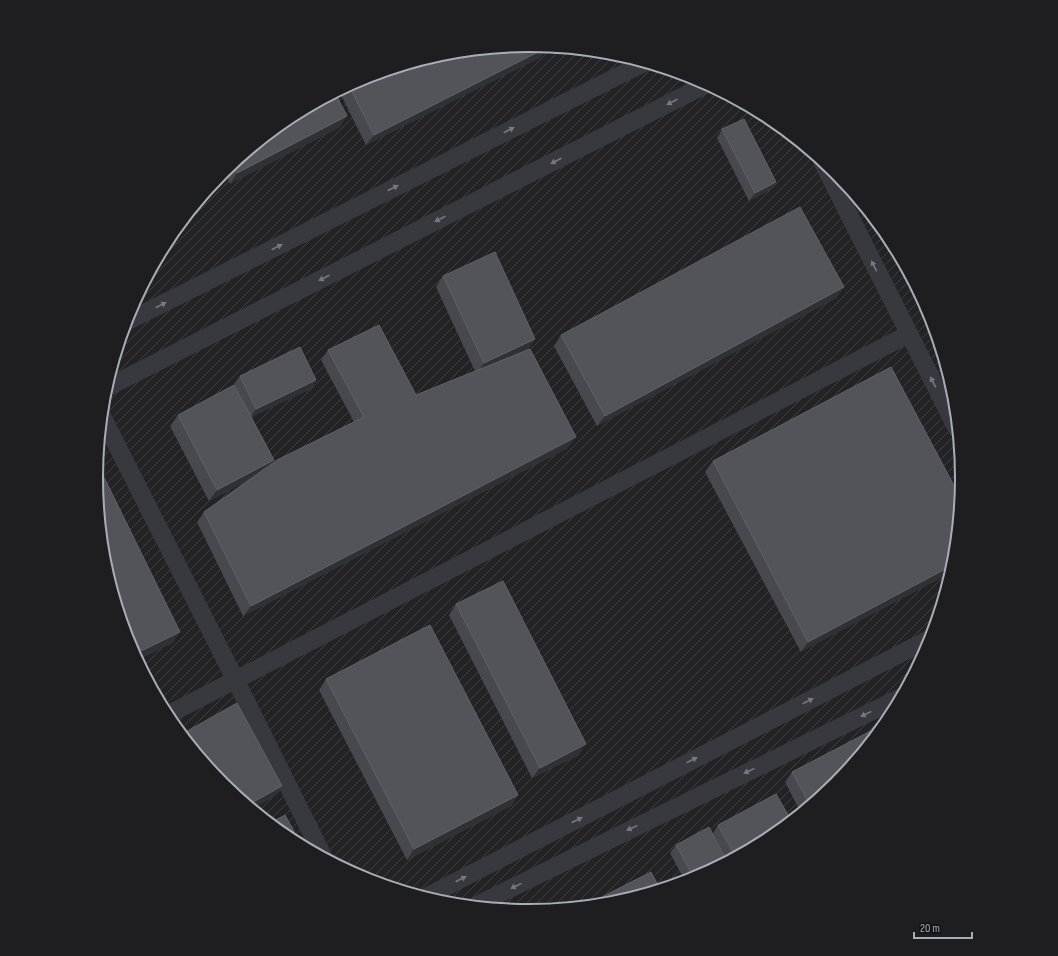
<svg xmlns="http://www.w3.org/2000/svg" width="1058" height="956" viewBox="0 0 1058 956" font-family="'Sofia Sans Condensed',sans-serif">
<defs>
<pattern id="industrial-furrows" width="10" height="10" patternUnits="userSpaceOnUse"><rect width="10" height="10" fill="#232326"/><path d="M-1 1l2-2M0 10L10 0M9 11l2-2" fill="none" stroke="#404043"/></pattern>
</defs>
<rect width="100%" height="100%" fill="#171719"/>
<path fill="url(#industrial-furrows)" d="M99 478a431 431 0 1 1 862 0a431 431 0 1 1-862 0Z"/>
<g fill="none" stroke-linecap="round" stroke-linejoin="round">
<path stroke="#38393f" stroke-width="18" d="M822 161 957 429
M126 322 644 63
M106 388 707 84
M102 416 235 679 323 856
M167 715 909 334
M426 897 931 638
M475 906 901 697"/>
</g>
<path fill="#48494e" d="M541 57 366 145 339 91 364 78Z
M289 118 340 127 230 184 224 171Z
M722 129 776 182 770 190 749 201 717 138Z
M443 276 535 339 528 349 568 448 243 616 197 522 204 512 247 481 209 501 170 426 178 415 240 396 234 384 240 376 316 380 311 389 251 417 271 464 354 422 321 360 328 350 416 395 475 371 436 287Z
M844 287 836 298 597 426 554 346 561 335Z
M713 461 960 497 801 652 705 472Z
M456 604 579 755 532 778 449 615Z
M326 679 518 795 511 806 407 860 319 690Z
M792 772 835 784 801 813 785 782Z
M718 825 769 838 727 861 713 833Z
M676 845 694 878 685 881 670 853Z"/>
<path fill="#303134" d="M548 47 541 57 366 145 374 135Z
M347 116 340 127 230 184 237 173Z
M776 182 770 190 749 201 755 193Z
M216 183 209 193 203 196 212 185Z
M844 287 836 298 597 426 605 416Z
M535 339 528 349 477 373 484 363Z
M316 380 311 389 250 418 256 409Z
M576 437 568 448 243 616 251 606Z
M274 460 266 471 209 501 217 490Z
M953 565 951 573 801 652 808 642Z
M180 632 173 643 138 660 135 654Z
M586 744 579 755 532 778 540 768Z
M282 786 275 796 253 809 248 805Z
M518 795 511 806 407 860 414 849Z"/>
<path fill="#53545a" stroke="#606269" d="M529 45 548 47 374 135 349 86 364 78 445 53Z
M335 93 347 116 237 173 233 164 289 118Z
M744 119 776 182 755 193 722 129Z
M800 207 844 287 605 416 561 335Z
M495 252 535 339 484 363 443 276Z
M379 325 416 395 530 349 576 437 251 606 204 512 277 460 364 417 328 350Z
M300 347 316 380 256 409 240 376Z
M891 367 960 497 953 565 808 642 713 461Z
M234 385 274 460 217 490 178 415Z
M97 463 180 632 135 654 129 643 104 562 96 478Z
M503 581 586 744 540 768 456 604Z
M430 625 518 795 414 849 326 679Z
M237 703 282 786 248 805 223 784 182 734Z
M884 724 835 784 810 805 792 772Z
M776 794 791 820 769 838 735 856 718 825Z
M285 815 301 844 288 838 270 823Z
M709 827 727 861 694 878 676 845Z
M651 872 660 889 613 903 586 905Z"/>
<defs><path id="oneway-solid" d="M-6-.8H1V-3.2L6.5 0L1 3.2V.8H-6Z"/></defs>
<g fill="#767983">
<use href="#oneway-solid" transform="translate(672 102) rotate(153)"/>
<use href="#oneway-solid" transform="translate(509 130) rotate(-27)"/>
<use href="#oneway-solid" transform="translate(556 161) rotate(153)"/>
<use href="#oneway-solid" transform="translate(393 188) rotate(-27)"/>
<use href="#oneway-solid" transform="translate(440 219) rotate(153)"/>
<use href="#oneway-solid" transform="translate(277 247) rotate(-27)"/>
<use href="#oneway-solid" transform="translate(874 266) rotate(-117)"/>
<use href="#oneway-solid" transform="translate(324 278) rotate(153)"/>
<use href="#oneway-solid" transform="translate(161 305) rotate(-27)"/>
<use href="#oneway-solid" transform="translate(933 382) rotate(-117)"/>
<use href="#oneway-solid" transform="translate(808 701) rotate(-27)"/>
<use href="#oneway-solid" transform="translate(866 714) rotate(154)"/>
<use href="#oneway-solid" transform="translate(692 760) rotate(-27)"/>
<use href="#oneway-solid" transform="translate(749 771) rotate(154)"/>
<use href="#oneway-solid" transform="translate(577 820) rotate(-27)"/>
<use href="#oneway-solid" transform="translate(632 828) rotate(154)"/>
<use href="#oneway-solid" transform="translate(461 879) rotate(-27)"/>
<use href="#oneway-solid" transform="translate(516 886) rotate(154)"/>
</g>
<path d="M0 0H1058V956H0ZM103 478a426 426 0 1 1 852 0a426 426 0 1 1-852 0Z" fill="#1e1e21" fill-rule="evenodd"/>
<path fill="none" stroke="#a9adba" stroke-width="2" d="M103 478a426 426 0 1 1 852 0a426 426 0 1 1-852 0Z"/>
<path d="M914 932v6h58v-6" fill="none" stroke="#a9adba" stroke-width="2"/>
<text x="920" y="932" font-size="12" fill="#a9adba" stroke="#121214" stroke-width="3" paint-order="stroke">20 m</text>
</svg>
